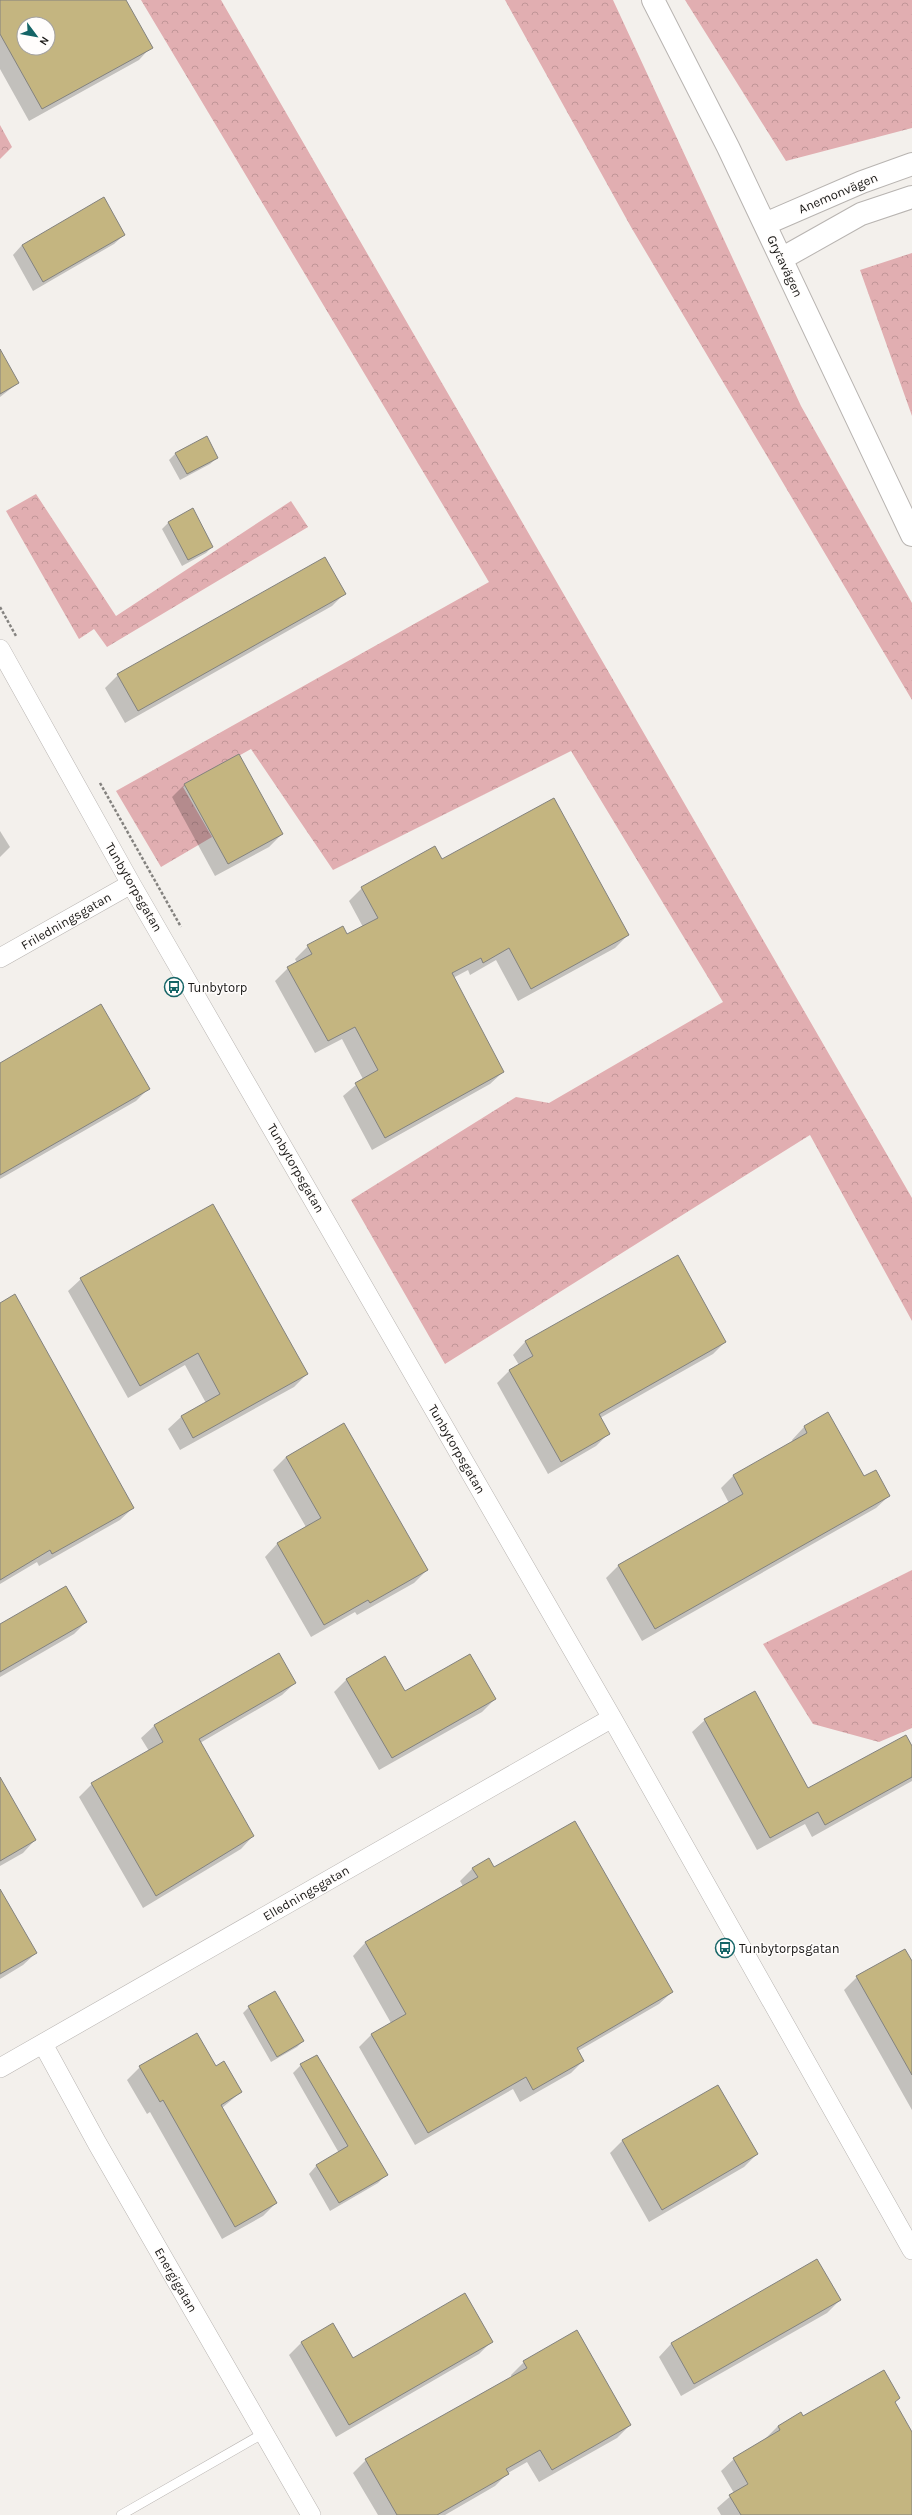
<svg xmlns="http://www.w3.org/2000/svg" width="912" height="2515" viewBox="0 0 912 2515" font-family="Karla,sans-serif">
<defs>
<pattern id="forest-crowns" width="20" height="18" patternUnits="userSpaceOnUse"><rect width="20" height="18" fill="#e1aeb1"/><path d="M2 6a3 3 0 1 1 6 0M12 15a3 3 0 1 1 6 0" fill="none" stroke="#c09597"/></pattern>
</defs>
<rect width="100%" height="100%" fill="#f3f0ec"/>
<path fill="url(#forest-crowns)" d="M141 0H221L912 1198V1321L810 1135 445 1364 351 1200 516 1097 549 1103 723 1002 571 751 333 870 251 749 183 787 212 837 161 867 116 791 489 582Z
M505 0H613L801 406 912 603V700L631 227Z
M685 0H912V128L786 161Z
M0 125 12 147 0 159Z
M912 253V416L860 270Z
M36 494 116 616 291 501 308 527 107 647 94 629 79 639 6 511Z
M912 1570V1728L879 1742 813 1724 763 1644Z"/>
<path fill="#0003" fill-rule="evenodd" d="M0 0H125L151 47 139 60 29 121 0 69ZM24 24H48V48H24Z
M124 235 114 244 33 291 13 255 22 245Z
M0 351 18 383 0 397Z
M176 453 217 458 210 464 180 480 169 460Z
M168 523 212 547 206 553 182 566 162 529Z
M325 558 345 593 332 606 125 723 105 688 118 675Z
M184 785 282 834 269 847 215 876 172 797Z
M0 831 10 847 0 857Z
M441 861 628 935 615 948 518 1001 496 960 470 975 468 970 453 978 503 1072 490 1084 372 1150 343 1096 363 1079 342 1039 315 1053 275 981 288 968 297 963 295 959 308 946 347 936 363 927 349 901 362 888Z
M0 1064 148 1089 136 1101 0 1179Z
M677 1256 725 1342 713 1354 600 1418 609 1433 596 1446 548 1474 497 1383 510 1370 519 1365 513 1355 525 1342Z
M81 1279 307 1374 294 1387 180 1450 168 1429 181 1417 206 1403 185 1365 128 1398 68 1291Z
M0 1304 133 1508 120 1520 39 1566 37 1562 0 1584Z
M828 1414 864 1477 889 1496 876 1508 642 1641 606 1578 619 1565 729 1503 721 1488 733 1476 793 1442 792 1440 804 1427Z
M343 1425 427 1570 414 1583 357 1615 355 1612 311 1637 265 1557 277 1544 306 1527 273 1470 286 1457Z
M86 1622 74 1634 0 1677V1625Z
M278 1654 295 1683 282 1695 200 1743 253 1836 241 1849 143 1908 79 1797 92 1784 149 1751 141 1738 154 1726Z
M347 1679 405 1693 495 1699 482 1712 379 1770 334 1692Z
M705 1720 808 1790 912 1748V1781L812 1837 805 1824 757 1850 692 1732Z
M0 1779 35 1840 23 1853 0 1866Z
M473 1868 494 1869 672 1992 659 2004 578 2051 583 2061 571 2073 520 2102 513 2089 415 2145 359 2047 372 2034 391 2023 353 1956 365 1943 463 1886 460 1881Z
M0 1891 36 1953 23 1965 0 1979Z
M912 1963V2110L844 1990 857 1977Z
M249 2007 303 2041 297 2047 271 2062 243 2013Z
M301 2065 386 2175 378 2183 330 2211 309 2174 317 2165 339 2153 293 2073Z
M140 2067 216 2068 241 2092 222 2108 276 2203 263 2216 222 2239 150 2112 147 2114 127 2080Z
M718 2086 757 2154 744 2167 649 2222 610 2153 622 2141Z
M817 2261 840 2300 827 2313 681 2396 659 2357 671 2344Z
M333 2324 353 2359 491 2342 479 2354 336 2437 289 2355 301 2343Z
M576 2332 630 2425 617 2438 539 2482 527 2462 508 2473 495 2486 445 2515H378L353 2473 366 2460 512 2378 511 2375 524 2362Z
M899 2398 894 2403 912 2434V2515H721L717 2508 734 2493 721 2471 734 2459 765 2439 778 2426 801 2414 803 2418Z"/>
<path fill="#c4b580" stroke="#83827e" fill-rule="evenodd" d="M0 0H126L153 48 42 109 0 34ZM24 24H48V48H24Z
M104 197 125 235 43 282 22 245Z
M0 349 19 383 0 394Z
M207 436 218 458 187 474 175 453Z
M193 508 213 547 188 560 168 522Z
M325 557 346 594 138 711 117 674Z
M239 754 283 834 228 864 184 784Z
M554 798 629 935 531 989 509 948 483 963 481 958 452 973 504 1072 385 1138 355 1083 378 1070 355 1027 328 1041 287 967 312 954 307 945 343 926 347 934 378 918 361 887 435 846 442 859Z
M101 1004 150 1089 0 1175V1063Z
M213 1204 308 1374 193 1438 181 1416 220 1394 198 1353 140 1386 80 1278Z
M678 1255 726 1342 599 1414 610 1434 561 1462 509 1370 533 1356 525 1341Z
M15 1294 134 1508 52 1554 50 1550 0 1580V1303Z
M828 1412 864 1476 876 1470 890 1496 655 1629 618 1565 743 1494 733 1475 807 1433 804 1426Z
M344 1423 428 1570 370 1603 368 1600 324 1625 277 1543 321 1518 286 1457Z
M66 1586 87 1622 0 1672V1624Z
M279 1653 296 1683 199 1739 254 1836 156 1896 91 1783 163 1742 154 1725Z
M470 1654 496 1699 392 1758 346 1679 385 1656 405 1691Z
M755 1691 808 1788 906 1735 912 1746V1777L825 1825 818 1812 770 1838 704 1719Z
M0 1777 36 1840 0 1861Z
M575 1821 673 1992 577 2048 584 2061 533 2090 526 2077 428 2133 371 2034 406 2014 365 1942 478 1877 472 1868 489 1858 494 1867Z
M0 1889 37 1953 0 1974Z
M905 1949 912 1961V2075L856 1976Z
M275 1991 304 2041 277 2057 248 2006Z
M197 2033 216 2066 224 2061 242 2092 221 2105 277 2203 235 2227 163 2100 160 2102 139 2066Z
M317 2055 388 2175 339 2203 316 2165 348 2146 300 2064Z
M718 2085 758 2154 662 2210 622 2140Z
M817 2259 841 2300 694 2384 671 2343Z
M465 2293 493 2342 349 2425 301 2342 333 2323 353 2358Z
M577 2330 631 2425 552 2470 540 2450 506 2469 509 2474 437 2515H397L365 2459 527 2368 523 2361Z
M884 2370 900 2398 895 2402 912 2432V2515H741L729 2495 748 2484 733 2458 780 2430 778 2426 801 2412 803 2416Z"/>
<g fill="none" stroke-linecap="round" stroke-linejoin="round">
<defs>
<path id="service" d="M121 2515 264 2433"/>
<path id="minor" d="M0 649 131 884 612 1718 912 2250
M0 958 131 884
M43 2044 97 2143 311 2515
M0 2068 612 1718"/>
<path id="tertiary" d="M653 0 728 147 912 535
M765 224 862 182 912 164
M781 259 861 214 912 197"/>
</defs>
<use href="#service" stroke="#b8b4b1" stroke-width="10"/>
<use href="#minor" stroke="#b8b4b1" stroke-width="20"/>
<use href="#tertiary" stroke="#b8b4b1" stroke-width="24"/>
<path stroke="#84827f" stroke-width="2.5" stroke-dasharray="3 2" stroke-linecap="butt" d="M0 607 16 636
M100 783 181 927"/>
<use href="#service" stroke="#fff" stroke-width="9"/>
<use href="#minor" stroke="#fff" stroke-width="19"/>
<use href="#tertiary" stroke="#fff" stroke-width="22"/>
</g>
<defs>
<symbol id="bus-ring" viewBox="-11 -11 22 22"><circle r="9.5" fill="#fffdfc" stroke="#146466" stroke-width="1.5"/><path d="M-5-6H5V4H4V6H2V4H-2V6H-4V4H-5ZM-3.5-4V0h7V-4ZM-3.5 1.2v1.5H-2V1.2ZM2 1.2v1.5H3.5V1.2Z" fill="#146466"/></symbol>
</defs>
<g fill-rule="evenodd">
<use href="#bus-ring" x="163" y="976" width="22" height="22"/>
<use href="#bus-ring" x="714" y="1937" width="22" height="22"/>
</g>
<g text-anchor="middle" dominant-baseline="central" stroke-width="3" stroke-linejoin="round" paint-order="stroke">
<g font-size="13" fill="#181715" stroke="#fffdfc">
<text transform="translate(838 193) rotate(-23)">Anemonvägen</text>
<text transform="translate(785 266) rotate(65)">Grytavägen</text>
<text transform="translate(134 887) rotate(60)">Tunbytorpsgatan</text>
<text transform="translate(66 921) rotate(-30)">Friledningsgatan</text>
<text transform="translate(296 1168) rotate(60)">Tunbytorpsgatan</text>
<text transform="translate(457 1449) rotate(60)">Tunbytorpsgatan</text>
<text transform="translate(306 1893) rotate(-30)">Elledningsgatan</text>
<text transform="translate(176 2280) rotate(60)">Energigatan</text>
</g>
<g font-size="13" fill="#181715" stroke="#fffdfc" text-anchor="start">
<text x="188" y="987">Tunbytorp</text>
<text x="739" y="1948">Tunbytorpsgatan</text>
</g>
</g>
<g transform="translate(36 36) rotate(122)"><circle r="19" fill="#fffdfc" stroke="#a3a1a0"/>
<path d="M0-3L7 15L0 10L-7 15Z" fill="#146466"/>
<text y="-6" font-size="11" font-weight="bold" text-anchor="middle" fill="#181715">N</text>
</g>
</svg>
